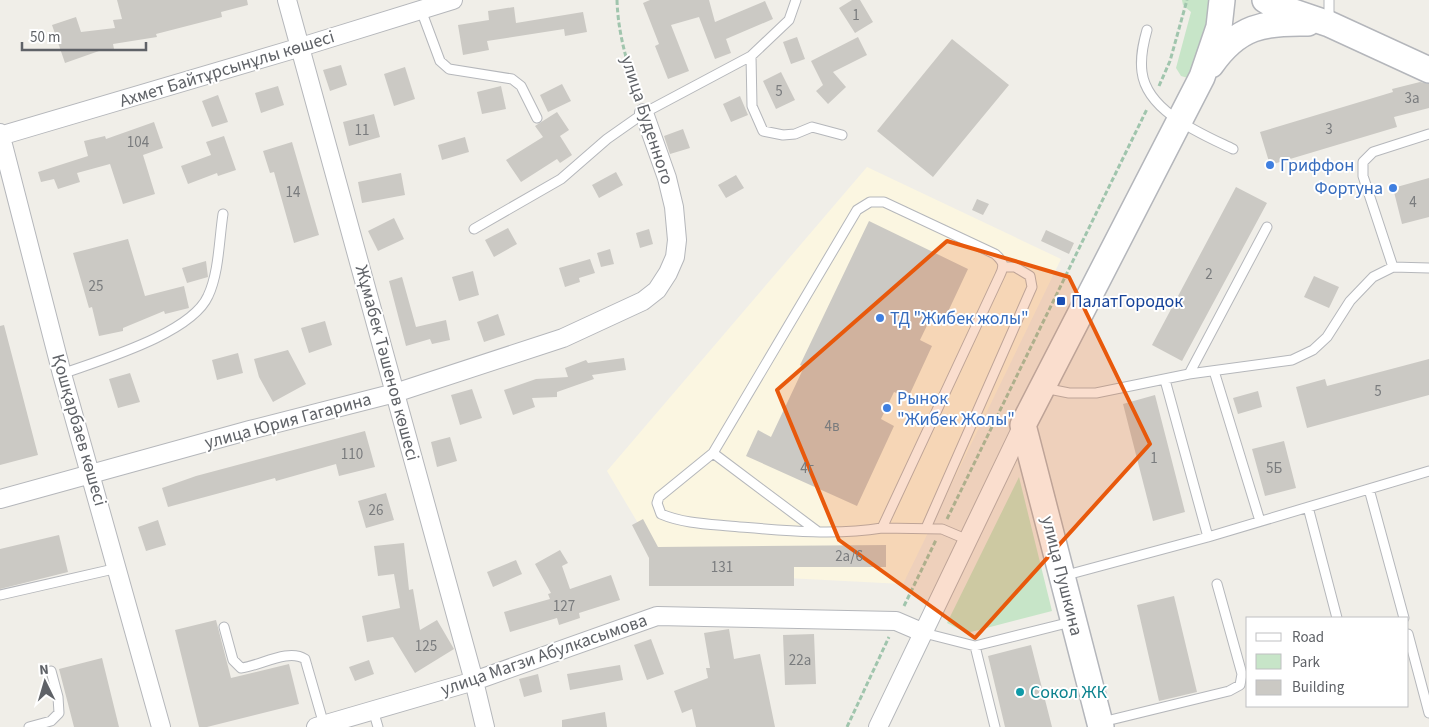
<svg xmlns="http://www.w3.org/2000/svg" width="1429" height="727" viewBox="0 0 1429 727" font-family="'Source Sans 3',sans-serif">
<rect width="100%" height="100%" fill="#f0eee8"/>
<path fill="#fbf6e1" d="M867 167 1061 259 903 584 667 572 607 471Z"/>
<path fill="#c7e5c8" d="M1182 0H1211L1200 54 1188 78 1181 76 1176 68 1191 12 1183 5Z
M1019 477 1052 611 967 633 947 623Z"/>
<path fill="#cbc9c4" d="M117 0H247L248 5 221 12 222 17 156 34 157 37 113 44 114 49 99 51 65 63 52 25 76 17 81 32 115 28 113 20 122 19Z
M650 0H709L715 22 765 1 773 19 726 39 731 53 715 59 699 17 671 25 689 71 668 79 655 46 659 44 643 3Z
M852 0H860L873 22 855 33 839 8Z
M514 7 516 23 583 12 587 32 565 36 564 29 487 41 489 50 463 55 458 25 489 20 488 11Z
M797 37 805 59 791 64 783 42Z
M858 37 867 55 833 72 846 87 828 104 816 91 823 85 811 61Z
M952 39 1009 85 933 177 877 131Z
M341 65 347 85 330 91 323 70Z
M405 67 415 99 394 106 384 74Z
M781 72 795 100 776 109 763 81Z
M1420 82 1429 84V108L1394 117 1397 127 1270 165 1260 132 1393 92 1392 89Z
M562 84 571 101 548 112 540 95Z
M278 86 284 105 261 113 255 93Z
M501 86 506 109 482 114 477 92Z
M218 95 228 122 212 127 202 101Z
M740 96 748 115 731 122 723 104Z
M557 112 569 130 560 136 572 155 560 163 557 159 521 182 506 160 543 137 535 126Z
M374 114 380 137 349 146 343 122Z
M154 122 163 148 143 155 155 194 123 204 110 164 77 173 80 182 58 189 54 179 41 182 38 172 88 156 84 141 105 136 106 139Z
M683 129 690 148 670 154 664 136Z
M224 136 236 170 218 176 217 173 188 184 181 166 211 155 206 142Z
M465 137 469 152 442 160 438 145Z
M292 142 319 235 294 243 274 172 270 173 263 151Z
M616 172 623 185 599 198 592 185Z
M401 173 405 195 362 203 358 182Z
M736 175 744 188 726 198 718 185Z
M1429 178V217L1402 224 1393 188Z
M1236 187 1267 203 1182 361 1152 345Z
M977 199 989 204 983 215 972 210Z
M394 218 404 239 378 251 368 231Z
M869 221 968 269 946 316 934 311 920 340 932 346 908 398 894 392 881 419 894 426 857 506 746 456 758 430 771 437 804 367 800 365Z
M508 228 517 244 494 257 485 240Z
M649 229 653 244 640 248 636 233Z
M1046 230 1074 243 1069 254 1041 241Z
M128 239 145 296 184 286 189 308 165 314 164 311 123 328V331L99 336 92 307 89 308 73 253Z
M610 249 614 264 601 267 597 253Z
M590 259 595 273 579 278 580 282 565 287 559 268Z
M206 261 208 277 187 283 182 268Z
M473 271 479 295 459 301 452 277Z
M1314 276 1339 287 1329 308 1304 297Z
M402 277 416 327 446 320 450 340 432 344 430 339 406 346 389 281Z
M498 314 505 335 484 342 477 322Z
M325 321 332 345 309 353 301 328Z
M4 325 38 455 0 465V326Z
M288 350 306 384 273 402 259 377 254 359Z
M238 353 243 373 217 380 212 360Z
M624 358 626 370 592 375 594 379 557 392V397L532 398 535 407 513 415 504 390 536 379 568 377 565 368 586 360 588 363Z
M1429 359V395L1307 428 1296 387 1325 379 1327 386Z
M130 373 140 402 118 408 109 379Z
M472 389 482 418 460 425 451 395Z
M1258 391 1262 407 1238 414 1233 398Z
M1155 395 1185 512 1153 521 1123 404Z
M365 431 375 467 339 476 336 464 276 481 275 478 168 507 162 488 196 476Z
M450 437 457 461 437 467 431 442Z
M1284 441 1296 488 1265 496 1252 449Z
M386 493 394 520 366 528 358 501Z
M643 519 658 547 886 545V567H794V586H649V558L632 525Z
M158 520 166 545 146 551 138 527Z
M59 535 68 572 0 589V549Z
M404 543 409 590 413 589 420 630 437 620 454 649 415 673 393 637 367 642 362 616 400 608 394 574 378 576 374 546Z
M560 550 568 563 562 566 570 589 611 575 620 600 579 613 580 618 559 625 557 618 510 632 504 612 550 599 548 594 551 593 535 564Z
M516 560 522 574 493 587 487 572Z
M1174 596 1197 692 1159 701 1137 605Z
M216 620 231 678 289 664 299 704 207 727H199L175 630Z
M729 629 734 659 760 654 775 727H696L692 709 682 713 674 691 708 678 706 668H710L704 633Z
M814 634 816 684 785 685 783 635Z
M651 639 664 674 647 680 634 645Z
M1031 645 1052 727H1005L988 656Z
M102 658 119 727H74L59 669Z
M369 660 374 674 355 681 349 667Z
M620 665 623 680 570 690 567 674Z
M538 674 542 692 524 697 519 679Z
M605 712 607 727H562V720Z"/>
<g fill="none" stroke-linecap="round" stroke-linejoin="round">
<defs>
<path id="lane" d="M1329 0V21
M421 10 440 61 449 69 512 79 521 86 537 118
M1147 30C1143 44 1140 57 1142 72 1147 112 1202 134 1233 149
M751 56 752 106 763 131 783 135 795 134 812 127 842 135
M474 229 561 179 607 139 644 113 751 56 789 20 796 0
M1393 267 1363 176V162L1373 152 1429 134
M1214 371 1260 521
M62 374C100 360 191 334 208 296 219 273 219 240 223 214
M1189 374 1292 360 1313 350 1327 337 1350 301 1373 277 1393 267 1429 268
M1165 380 1208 537
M1044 388 1069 393H1096L1189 374 1267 227
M713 453 817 531
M1369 489 1404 618
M1308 507 1337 618
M882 528C832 536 778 530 729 526 706 524 682 523 661 514L657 503 659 497 713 453 857 210 870 202H884L995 254C1003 261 1005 265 1000 275L882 528 942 529 968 540
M926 528 1032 287 1030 276 1015 267H1004
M1063 576 1208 537 1429 471
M0 595 118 568
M224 627 233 660 241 668C260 666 288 648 305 659L324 725
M924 633 975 646 1071 622
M1408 634 1429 713
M975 646 995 727
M373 710 378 727
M1102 722 1229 691 1240 685 1242 674 1217 584
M29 727 51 721 59 713 58 697 51 671"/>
<path id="street" d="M287 0 474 681 485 727
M0 133 62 374 161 727
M0 136 301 47 453 0
M0 499 250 430 395 393 563 338 643 301 657 290 668 273 675 257 677 240 674 207 667 178 644 113
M316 727 474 681 657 616 896 621 924 633
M878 727 1023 425"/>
<path id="secondary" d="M1265 0 1273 5 1329 24 1429 70
M1211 65C1238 26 1264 22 1308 23
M1101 727 1023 425 1202 77 1219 27 1222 0"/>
</defs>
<use href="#lane" stroke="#b5b7bb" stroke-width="11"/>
<use href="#street" stroke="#b5b7bb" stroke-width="20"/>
<use href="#secondary" stroke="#b4b6bb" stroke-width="28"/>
<path stroke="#a0c5ad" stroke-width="3" stroke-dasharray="5 2.5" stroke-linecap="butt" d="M617 0C618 35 628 66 639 99
M1159 86 1170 61 1187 0
M947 519 1147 109
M904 606 936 540
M847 727 889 637"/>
<use href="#lane" stroke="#fff" stroke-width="9"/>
<use href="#street" stroke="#fff" stroke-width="18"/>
<use href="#secondary" stroke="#fff" stroke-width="25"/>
</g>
<path fill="#e8590c" fill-opacity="0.2" stroke="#e8590c" stroke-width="4" stroke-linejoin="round" d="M947 241 1069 277 1150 444 975 638 839 540 777 390Z"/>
<g fill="#3f7fe0" stroke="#fff" stroke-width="2">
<circle cx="1270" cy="165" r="5"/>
<circle cx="1393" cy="188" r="5"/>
<circle cx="880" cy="318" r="5"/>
<circle cx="887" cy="408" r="5"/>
</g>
<rect fill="#1a4fb4" stroke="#fff" stroke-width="2" x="1056" y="296" width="10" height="10" rx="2.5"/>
<circle fill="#0f9aa8" stroke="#fff" stroke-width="2" cx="1020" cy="692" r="5"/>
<g text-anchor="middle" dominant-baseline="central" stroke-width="4" stroke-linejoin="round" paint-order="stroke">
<g font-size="15" fill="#7a7c7e">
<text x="856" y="15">1</text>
<text x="779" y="91">5</text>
<text x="1412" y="98">3а</text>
<text x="1329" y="129">3</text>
<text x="362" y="130">11</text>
<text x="138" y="142">104</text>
<text x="293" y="192">14</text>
<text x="1413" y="202">4</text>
<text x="1209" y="274">2</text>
<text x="96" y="286">25</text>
<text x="1378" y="391">5</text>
<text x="832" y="426">4в</text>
<text x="352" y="454">110</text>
<text x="1154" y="458">1</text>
<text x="807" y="468">4г</text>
<text x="1274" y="468">5Б</text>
<text x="376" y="510">26</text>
<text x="849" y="556">2а/6</text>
<text x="722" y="567">131</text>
<text x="564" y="606">127</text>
<text x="426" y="646">125</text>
<text x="800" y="660">22а</text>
</g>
<g font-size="18" fill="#5f6267" stroke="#fff">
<text transform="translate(227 69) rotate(-17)">Ахмет Байтұрсынұлы көшесі</text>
<text transform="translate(647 120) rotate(72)">улица Буденного</text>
<text transform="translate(387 363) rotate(75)">Жұмабек Тәшенов көшесі</text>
<text transform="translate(288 421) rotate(-15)">улица Юрия Гагарина</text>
<text transform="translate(79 430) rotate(74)">Қошқарбаев көшесі</text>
<text transform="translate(1062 576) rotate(76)">улица Пушкина</text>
<text transform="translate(544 655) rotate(-19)">улица Магзи Абулкасымова</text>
</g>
<g font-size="18" fill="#366cbe" stroke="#fff" text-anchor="start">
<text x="1280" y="165">Гриффон</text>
<text x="1383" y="188" text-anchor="end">Фортуна</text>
<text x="890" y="318">ТД "Жибек жолы"</text>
<text x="897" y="398">Рынок<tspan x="897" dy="21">"Жибек Жолы"</tspan></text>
</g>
<g font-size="18" fill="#164399" stroke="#fff" text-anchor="start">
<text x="1071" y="301">ПалатГородок</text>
</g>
<g font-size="18" fill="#0d838f" stroke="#fff" text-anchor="start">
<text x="1030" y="692">Сокол ЖК</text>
</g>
</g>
<rect x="1246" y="617" width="162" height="90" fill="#ffffff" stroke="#bfc0c2"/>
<rect x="1256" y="633" width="25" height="8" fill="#ffffff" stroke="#bfc0c2"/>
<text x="1292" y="642" font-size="15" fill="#5f6267">Road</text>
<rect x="1256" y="654" width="25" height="15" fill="#c7e5c8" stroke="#bfc0c2"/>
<text x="1292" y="667" font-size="15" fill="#5f6267">Park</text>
<rect x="1256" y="680" width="25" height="15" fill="#cbc9c4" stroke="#bfc0c2"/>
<text x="1292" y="692" font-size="15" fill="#5f6267">Building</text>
<g transform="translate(45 682) rotate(355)" stroke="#ffffff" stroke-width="4" paint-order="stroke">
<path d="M0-4L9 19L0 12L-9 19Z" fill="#5f6267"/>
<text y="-8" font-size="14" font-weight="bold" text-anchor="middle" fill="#5f6267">N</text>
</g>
<path d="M22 42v8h124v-8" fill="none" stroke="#5f6267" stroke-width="2.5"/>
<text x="30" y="42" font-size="15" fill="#5f6267" stroke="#ffffff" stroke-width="4" paint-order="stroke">50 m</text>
</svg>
